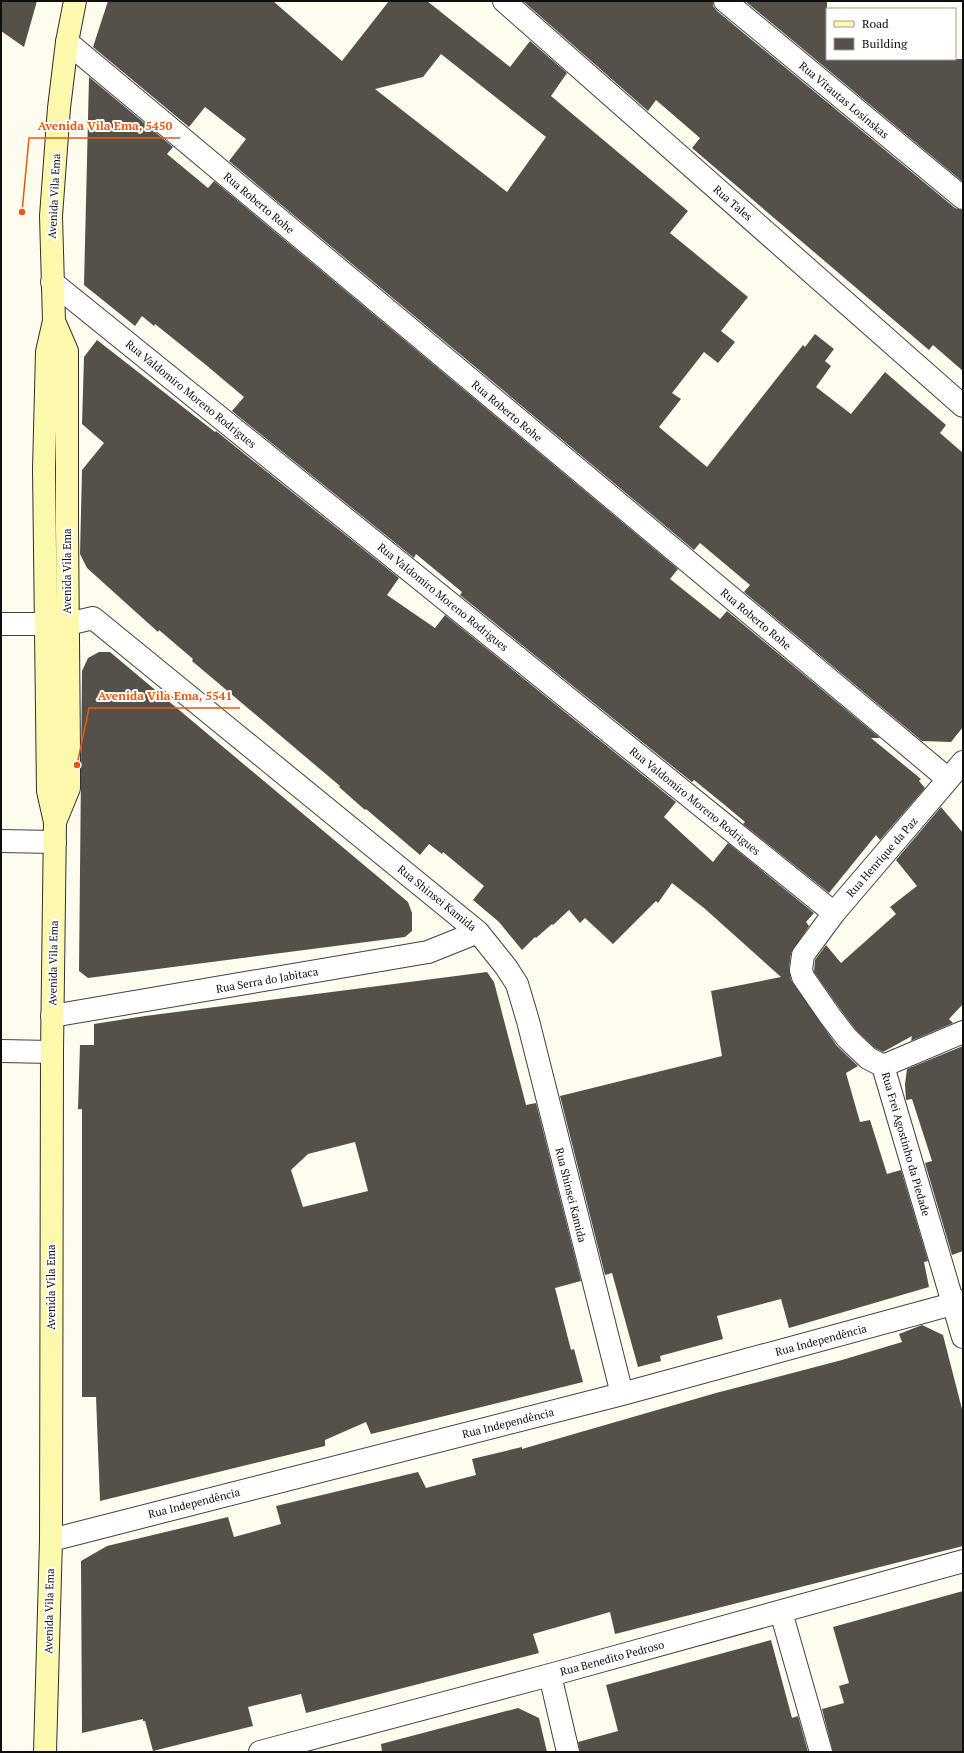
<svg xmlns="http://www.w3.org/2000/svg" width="964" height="1753" viewBox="0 0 964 1753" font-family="'PT Serif',serif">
<rect width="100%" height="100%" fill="#fefcef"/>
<path fill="#56504a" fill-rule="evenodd" d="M1 1H37L24 47 1 31Z
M108 1H273L342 61 389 1H427L510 67 530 41 567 73 551 96 688 211 670 233 748 297 721 331 735 342 718 363 704 352 672 393 681 399 659 427 707 467 803 345 805 347 815 334 834 349 825 361 831 366 816 387 851 414 885 372 946 425 940 433 963 453V727L951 742 922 741 744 592 750 585 700 543 694 550 229 161 246 139 205 107 189 127 93 47ZM441 54 546 137 507 192 375 89 423 77Z
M523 1H713V6L717 11 955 208 963 210V371L933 345 929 350 692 148 700 138 656 100 648 111Z
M745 1H827V59H963V182Z
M89 77 173 147 167 154 208 188 214 181 678 569 670 579 720 619 727 611 880 738H871L921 779 919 781 925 788 880 840 876 835 829 893 743 824 745 822 726 806 694 780 692 782 460 595 462 592 416 554 414 558 232 411 244 397 206 365 155 324 154 326 142 316 135 326 84 285Z
M97 340 215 432 216 431 399 578 387 595 435 628 445 615 676 802 664 817 713 862 728 843 814 913 806 922 809 926 791 953 789 969 791 980 837 1046 858 1066 846 1073 860 1122 870 1120 887 1174 901 1170 928 1261 924 1262 929 1287 789 1328 781 1299 717 1316 723 1339 660 1356 661 1361 638 1367 612 1273 605 1275 560 1096 722 1056 711 991 781 977 704 908 672 883 658 903 656 901 613 944 585 918 580 923 569 910 553 925 552 924 536 938 535 937 522 950 499 922 473 900 484 886 443 852 442 854 429 844 420 855 366 809 365 810 339 787 340 786 192 661 193 659 159 630 158 632 87 568 80 554 82 470 104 443 82 424 84 357Z
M99 652H110L408 902 412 913V931L405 937 88 978 79 971 82 671 88 658Z
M941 807 963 833V1004L949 1019 953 1023 911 1041 912 1036 883 1052 875 1048 856 1030 840 1009 814 972 815 960 826 945 841 963 896 914 890 907 917 886 896 860Z
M487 972 494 982 526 1105 536 1103 581 1281 555 1288 571 1350 574 1349 583 1382 371 1434 366 1422 325 1440V1446L100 1501 96 1397H82V1109H78L80 1045H94V1024L145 1016ZM355 1142 368 1191 303 1207 291 1170 308 1154Z
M963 1046V1251L952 1255 925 1163 932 1161 912 1099 906 1100 905 1084 907 1069Z
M922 1325 943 1335 963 1413V1546L615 1634 610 1612 533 1634 539 1653 306 1713 301 1694 248 1707 253 1726 153 1751 145 1721H143V1719L82 1733 81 1561 107 1546 228 1517 234 1537 281 1524 276 1506 418 1472 426 1488 476 1475 472 1459 522 1447V1449L716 1393 842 1360 902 1342 899 1334Z
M963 1591V1752H833L822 1709 844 1703 839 1686 849 1683 833 1627Z
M771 1640 792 1718 798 1716 808 1752H580L578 1742 618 1731 606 1685Z
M518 1708 539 1718 547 1752H382L381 1744Z"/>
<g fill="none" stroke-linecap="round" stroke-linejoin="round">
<defs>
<path id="street" d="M504 1 963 406
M725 1 963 198
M67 42 948 779
M52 282 834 913
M1 624H68L93 618 478 932 506 967 517 984 528 1021 622 1394
M963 762 834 913 803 955 801 970 803 977 830 1016 847 1038 868 1058 883 1066 963 1337
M1 841 55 842
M52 1016 428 952 478 932
M1 1051 52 1052
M883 1066 963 1032
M51 1540 622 1394 963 1301
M781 1612 821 1752
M550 1675 568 1752
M260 1752 550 1675 963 1561"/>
<path id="secondary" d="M54 321 67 351V529L69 750V788L55 822
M45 1752 51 1540 52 1052 55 822 48 791 44 469 47 352 54 321 51 216 59 108 67 42 75 1"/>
</defs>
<use href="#street" stroke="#414141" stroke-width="24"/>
<use href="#secondary" stroke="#303030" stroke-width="24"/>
<use href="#street" stroke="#fff" stroke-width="22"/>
<use href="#secondary" stroke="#fcf8ac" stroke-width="22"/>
</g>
<g text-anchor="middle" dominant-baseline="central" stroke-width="4" stroke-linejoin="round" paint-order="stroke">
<g font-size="11" fill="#0e0e0e" stroke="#fff">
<text transform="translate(844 100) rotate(40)">Rua Vitautas Losinskas</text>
<text transform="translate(54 196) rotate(-87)">Avenida Vila Ema</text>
<text transform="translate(259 203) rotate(40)">Rua Roberto Rohe</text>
<text transform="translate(733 203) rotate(41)">Rua Tales</text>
<text transform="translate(191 394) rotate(39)">Rua Valdomiro Moreno Rodrigues</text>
<text transform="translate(507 411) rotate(40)">Rua Roberto Rohe</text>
<text transform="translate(67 571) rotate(-90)">Avenida Vila Ema</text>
<text transform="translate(443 597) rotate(39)">Rua Valdomiro Moreno Rodrigues</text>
<text transform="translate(756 619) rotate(40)">Rua Roberto Rohe</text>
<text transform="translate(695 801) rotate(39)">Rua Valdomiro Moreno Rodrigues</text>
<text transform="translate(882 857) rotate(-49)">Rua Henrique da Paz</text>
<text transform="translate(437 898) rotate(39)">Rua Shinsei Kamida</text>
<text transform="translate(53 963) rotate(-89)">Avenida Vila Ema</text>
<text transform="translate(267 980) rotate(-10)">Rua Serra do Jabitaca</text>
<text transform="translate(906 1144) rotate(74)">Rua Frei Agostinho da Piedade</text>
<text transform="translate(571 1195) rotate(76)">Rua Shinsei Kamida</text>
<text transform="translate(51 1287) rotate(-90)">Avenida Vila Ema</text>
<text transform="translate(821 1340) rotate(-15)">Rua Independência</text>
<text transform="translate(508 1423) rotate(-14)">Rua Independência</text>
<text transform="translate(194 1503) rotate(-14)">Rua Independência</text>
<text transform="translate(49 1611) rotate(-89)">Avenida Vila Ema</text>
<text transform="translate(612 1658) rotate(-15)">Rua Benedito Pedroso</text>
</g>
</g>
<path fill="none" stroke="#e8590c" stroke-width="1.5" d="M22 212L29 138H180M77 765L89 708H240"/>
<g fill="#e8590c" stroke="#fff" stroke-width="1.5">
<circle cx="22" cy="212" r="4"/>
<circle cx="77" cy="765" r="4"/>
</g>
<g font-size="12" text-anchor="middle" font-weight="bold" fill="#e8590c" stroke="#fff" stroke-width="4" stroke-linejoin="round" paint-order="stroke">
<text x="105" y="130">Avenida Vila Ema, 5450</text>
<text x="165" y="700">Avenida Vila Ema, 5541</text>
</g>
<rect width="964" height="1753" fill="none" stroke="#0e0e0e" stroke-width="4"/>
<rect x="826" y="8" width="130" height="52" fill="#ffffff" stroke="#9f9f9f"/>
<rect x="834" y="21" width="20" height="6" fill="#fcf8ac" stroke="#9f9f9f"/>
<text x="862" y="28" font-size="12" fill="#0e0e0e">Road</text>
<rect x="834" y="38" width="20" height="12" fill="#56504a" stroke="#9f9f9f"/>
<text x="862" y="48" font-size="12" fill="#0e0e0e">Building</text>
</svg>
